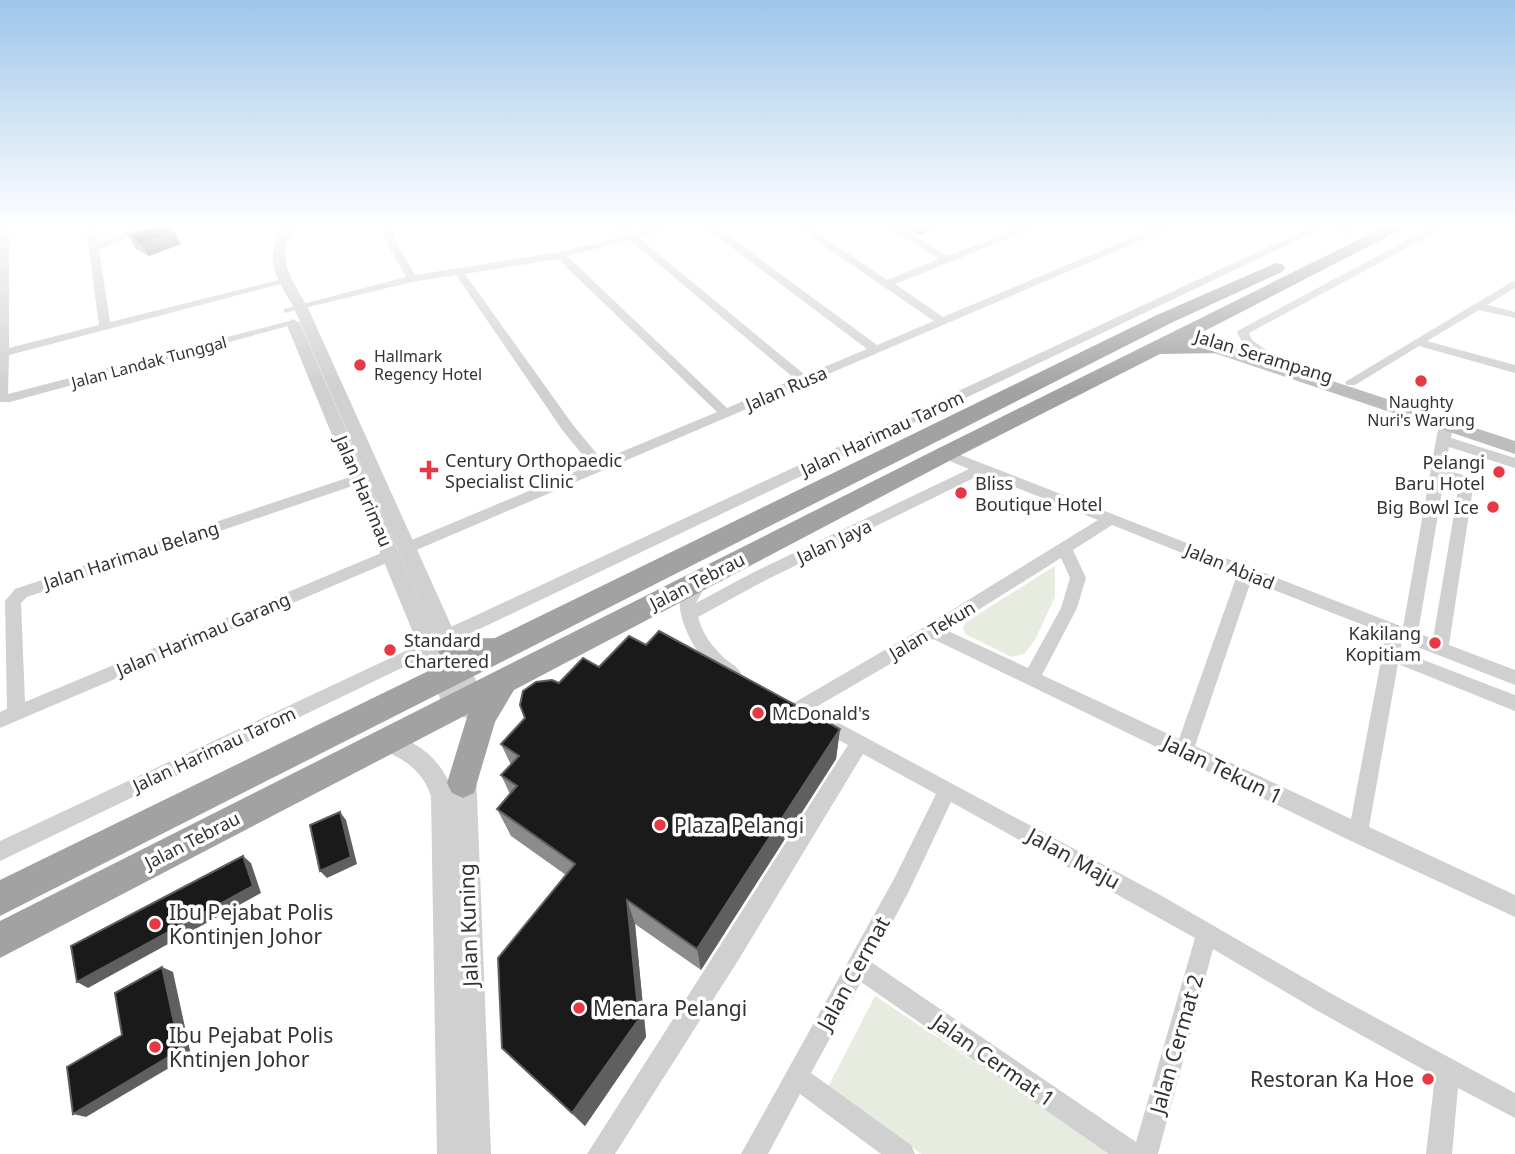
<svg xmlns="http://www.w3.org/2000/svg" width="1515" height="1154" viewBox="0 0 1515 1154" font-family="'Noto Sans',sans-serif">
<rect width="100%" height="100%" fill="#fff"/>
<path fill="#e6ecdf" d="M1055 566V597L1035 640 1024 654 1012 657 965 634 963 627 966 622Z
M875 996 1114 1154H921L828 1087Z"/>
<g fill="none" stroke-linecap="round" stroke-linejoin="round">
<path fill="#d0d0d0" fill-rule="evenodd" d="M0 228H9V348L99 325 86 228H96L98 243 136 228H151L99 250 110 322 287 278 292 281 9 355 8 394 293 320 299 323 10 402H0Z
M385 228H395L394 238 415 275 560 252 624 236 616 228H628L633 233 652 228H671L639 238 805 375 867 349 706 228H718L877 345 934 321 798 228H810L887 280 939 259 889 228H902L948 256 1019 228H1034L895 284 943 317 1155 228H1170L407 554 402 552 399 548 402 544 591 465 563 431 456 275 412 282 284 313V309L406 277 384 238ZM630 240 795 379 727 408 567 256ZM558 259 717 412 602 460 573 425 465 274Z
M1309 228H1323L452 642H440L438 637 440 632Z
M1329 228H1348L1355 232 1350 235Z
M1430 228H1444L1249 333 1252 340 1270 353V359C1255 360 1242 345 1237 332L1239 330Z
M1515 280V288L1487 305 1515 312V318L1479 310 1427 341 1515 365V373L1419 346 1355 385H1347L1345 382Z
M1446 422 1453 426 1451 438 1515 458V468L1449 447 1445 469 1472 478 1474 481 1449 645 1515 670V685L1402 641 1400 651 1515 695V711L1398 664 1369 827 1515 895V917L1351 841 933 639 804 714 798 717 792 714 789 709 792 704 926 626 1098 520 982 474 766 580 698 617C702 633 712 646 723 657 730 663 737 666 741 673L738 678C712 687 677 625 680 602 681 593 688 586 693 579H705L707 583 696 603 754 572 969 469 940 457 938 454 940 451 945 449 1403 627 1436 440 1439 426ZM1444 479 1459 484 1433 639 1418 633ZM1112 525 1237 575 1179 739 1042 675 1077 608 1086 578 1073 550ZM1061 558 1070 578 1061 608 1028 668 946 630ZM1251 581 1386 634 1351 819 1195 746Z
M359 474 366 479 364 482 27 597 21 603 25 702 386 551H396L399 555 396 559 0 728V712L7 709 5 601 15 589Z
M429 640 435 642 437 647 435 652 0 861V841Z
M822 714 1162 896 1332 994 1515 1093V1118L1458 1088 1452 1154H1426L1435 1076 1316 1010 1213 949 1158 1154H1109L861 982 811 1073 911 1145 915 1154H881L800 1094 768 1154H741L895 877 936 794 863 754 739 959 615 1154H587L848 745 816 728 813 722 816 716ZM951 802 1195 938 1136 1142 871 962 909 891Z"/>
<path fill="#d0d0d0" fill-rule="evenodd" d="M282 228H294C275 262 292 278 308 308L483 696 479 717 471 719 463 717 461 713 454 715 446 713 286 323 293 319 300 323 461 697 294 308C278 278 262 262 282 228Z
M384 731C418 742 440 757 453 791L452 771 456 764 464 761 472 764 476 771 491 1154H437L431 796C422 769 402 757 376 748L373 741 376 734Z"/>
<path fill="#bdbdbd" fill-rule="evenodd" d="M1186 328 1223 345 1515 441V454L1190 345 1178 333Z"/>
<path fill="#a2a2a2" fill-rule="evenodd" d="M1382 228H1404L1187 340 1224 345 1227 349 1224 353 1160 354 953 459 514 690 495 722 474 793 463 798 452 793 447 783 468 714 0 958V921L937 449Z
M1276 263 1282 264 1285 268 1282 272 1171 323 0 916V880L453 659 440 655 436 647 440 639C458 633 477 640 495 638L1157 315Z"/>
</g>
<path fill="#8c8c8c" d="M907 228H936L918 235Z
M129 236 181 244 149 256 136 249Z
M646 645 840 729 836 759 701 970 635 924 646 1037 585 1126 502 1048 566 875 511 836 497 809 510 794 501 775 511 765 501 744 559 683 599 667Z"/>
<path fill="#5f5f5f" d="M919 228H936L918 235Z
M174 231 181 244 149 256 141 244Z
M840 729 836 759 701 970 697 949Z
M340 812 346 820 357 864 327 878 320 871Z
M243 856 251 863 261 893 88 988 77 982Z
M627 900 635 924 646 1037 585 1126 572 1113Z
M162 967 173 972 191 1055 86 1117 73 1114 180 1050Z"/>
<path fill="#1a1a1a" stroke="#5f5f5f" stroke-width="2" d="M148 228H170L174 231 141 244 129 236Z
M659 631 840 729 697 949 627 900 639 1019 572 1113 502 1048 498 958 575 864 497 809 517 786 501 775 519 756 501 744 525 718 520 705 523 691 536 682 552 680 559 683 583 658 599 667 629 636 646 645Z
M340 812 351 857 320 871 310 825Z
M243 856 253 886 77 982 71 946Z
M162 967 180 1050 73 1114 67 1067 122 1035 115 993Z"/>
<linearGradient id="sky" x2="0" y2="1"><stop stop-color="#9ec6ea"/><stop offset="0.58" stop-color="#fff"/><stop offset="1" stop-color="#fff" stop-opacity="0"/></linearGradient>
<rect width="1515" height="390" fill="url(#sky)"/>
<g fill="#e63946" stroke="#fff" stroke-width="2.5">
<circle cx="360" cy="365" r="7"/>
<circle cx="1421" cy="381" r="7"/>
<path d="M425.5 459.5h7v7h7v7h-7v7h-7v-7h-7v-7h7z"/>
<circle cx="1499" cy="472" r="7"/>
<circle cx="961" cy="493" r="7"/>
<circle cx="1493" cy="507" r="7"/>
<circle cx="1435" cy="643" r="7"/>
<circle cx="390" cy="650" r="7"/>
<circle cx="758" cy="713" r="7"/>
<circle cx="660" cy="825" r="7"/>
<circle cx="155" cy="924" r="7"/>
<circle cx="579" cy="1008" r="7"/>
<circle cx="155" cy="1047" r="7"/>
<circle cx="1428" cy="1079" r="7"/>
</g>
<g text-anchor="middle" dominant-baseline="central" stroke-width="7" stroke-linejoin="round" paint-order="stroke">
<g font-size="16" fill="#333" stroke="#fff" text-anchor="start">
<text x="374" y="356">Hallmark<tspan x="374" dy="18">Regency Hotel</tspan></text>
<text x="1421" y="402" text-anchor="middle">Naughty<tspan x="1421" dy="18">Nuri's Warung</tspan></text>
</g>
<g font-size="16" fill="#333" stroke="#fff">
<text transform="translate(149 362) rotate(-15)">Jalan Landak Tunggal</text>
</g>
<g font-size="18" fill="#333" stroke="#fff">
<text transform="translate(1264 356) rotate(17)">Jalan Serampang</text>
<text transform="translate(786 388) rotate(-23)">Jalan Rusa</text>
<text transform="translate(882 433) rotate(-25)">Jalan Harimau Tarom</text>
<text transform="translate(364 491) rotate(67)">Jalan Harimau</text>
<text transform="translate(834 541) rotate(-25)">Jalan Jaya</text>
<text transform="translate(131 555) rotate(-18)">Jalan Harimau Belang</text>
<text transform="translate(1230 566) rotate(22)">Jalan Abiad</text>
<text transform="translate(697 581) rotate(-27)">Jalan Tebrau</text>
<text transform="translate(932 630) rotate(-31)">Jalan Tekun</text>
<text transform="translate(203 634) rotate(-23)">Jalan Harimau Garang</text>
<text transform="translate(214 749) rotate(-25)">Jalan Harimau Tarom</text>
<text transform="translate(192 840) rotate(-27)">Jalan Tebrau</text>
</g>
<g font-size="18" fill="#333" stroke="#fff" text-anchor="start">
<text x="445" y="460">Century Orthopaedic<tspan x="445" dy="21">Specialist Clinic</tspan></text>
<text x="1485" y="462" text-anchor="end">Pelangi<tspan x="1485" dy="21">Baru Hotel</tspan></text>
<text x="975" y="483">Bliss<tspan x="975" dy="21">Boutique Hotel</tspan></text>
<text x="1479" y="507" text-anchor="end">Big Bowl Ice</text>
<text x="1421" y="633" text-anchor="end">Kakilang<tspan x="1421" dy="21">Kopitiam</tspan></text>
<text x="404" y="640">Standard<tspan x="404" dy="21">Chartered</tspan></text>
<text x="772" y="713">McDonald's</text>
</g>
<g font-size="21" fill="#333" stroke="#fff">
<text transform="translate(1223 769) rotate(26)">Jalan Tekun 1</text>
<text transform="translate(1074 858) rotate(29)">Jalan Maju</text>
<text transform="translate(468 925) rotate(-92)">Jalan Kuning</text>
<text transform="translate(853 973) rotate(-61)">Jalan Cermat</text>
<text transform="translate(1176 1044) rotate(-74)">Jalan Cermat 2</text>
<text transform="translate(994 1060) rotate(35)">Jalan Cermat 1</text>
</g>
<g font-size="21" fill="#333" stroke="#fff" text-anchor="start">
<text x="674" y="825">Plaza Pelangi</text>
<text x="169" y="912">Ibu Pejabat Polis<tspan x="169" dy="24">Kontinjen Johor</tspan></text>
<text x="593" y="1008">Menara Pelangi</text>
<text x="169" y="1035">Ibu Pejabat Polis<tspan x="169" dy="24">Kntinjen Johor</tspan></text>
<text x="1414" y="1079" text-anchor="end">Restoran Ka Hoe</text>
</g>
</g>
</svg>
